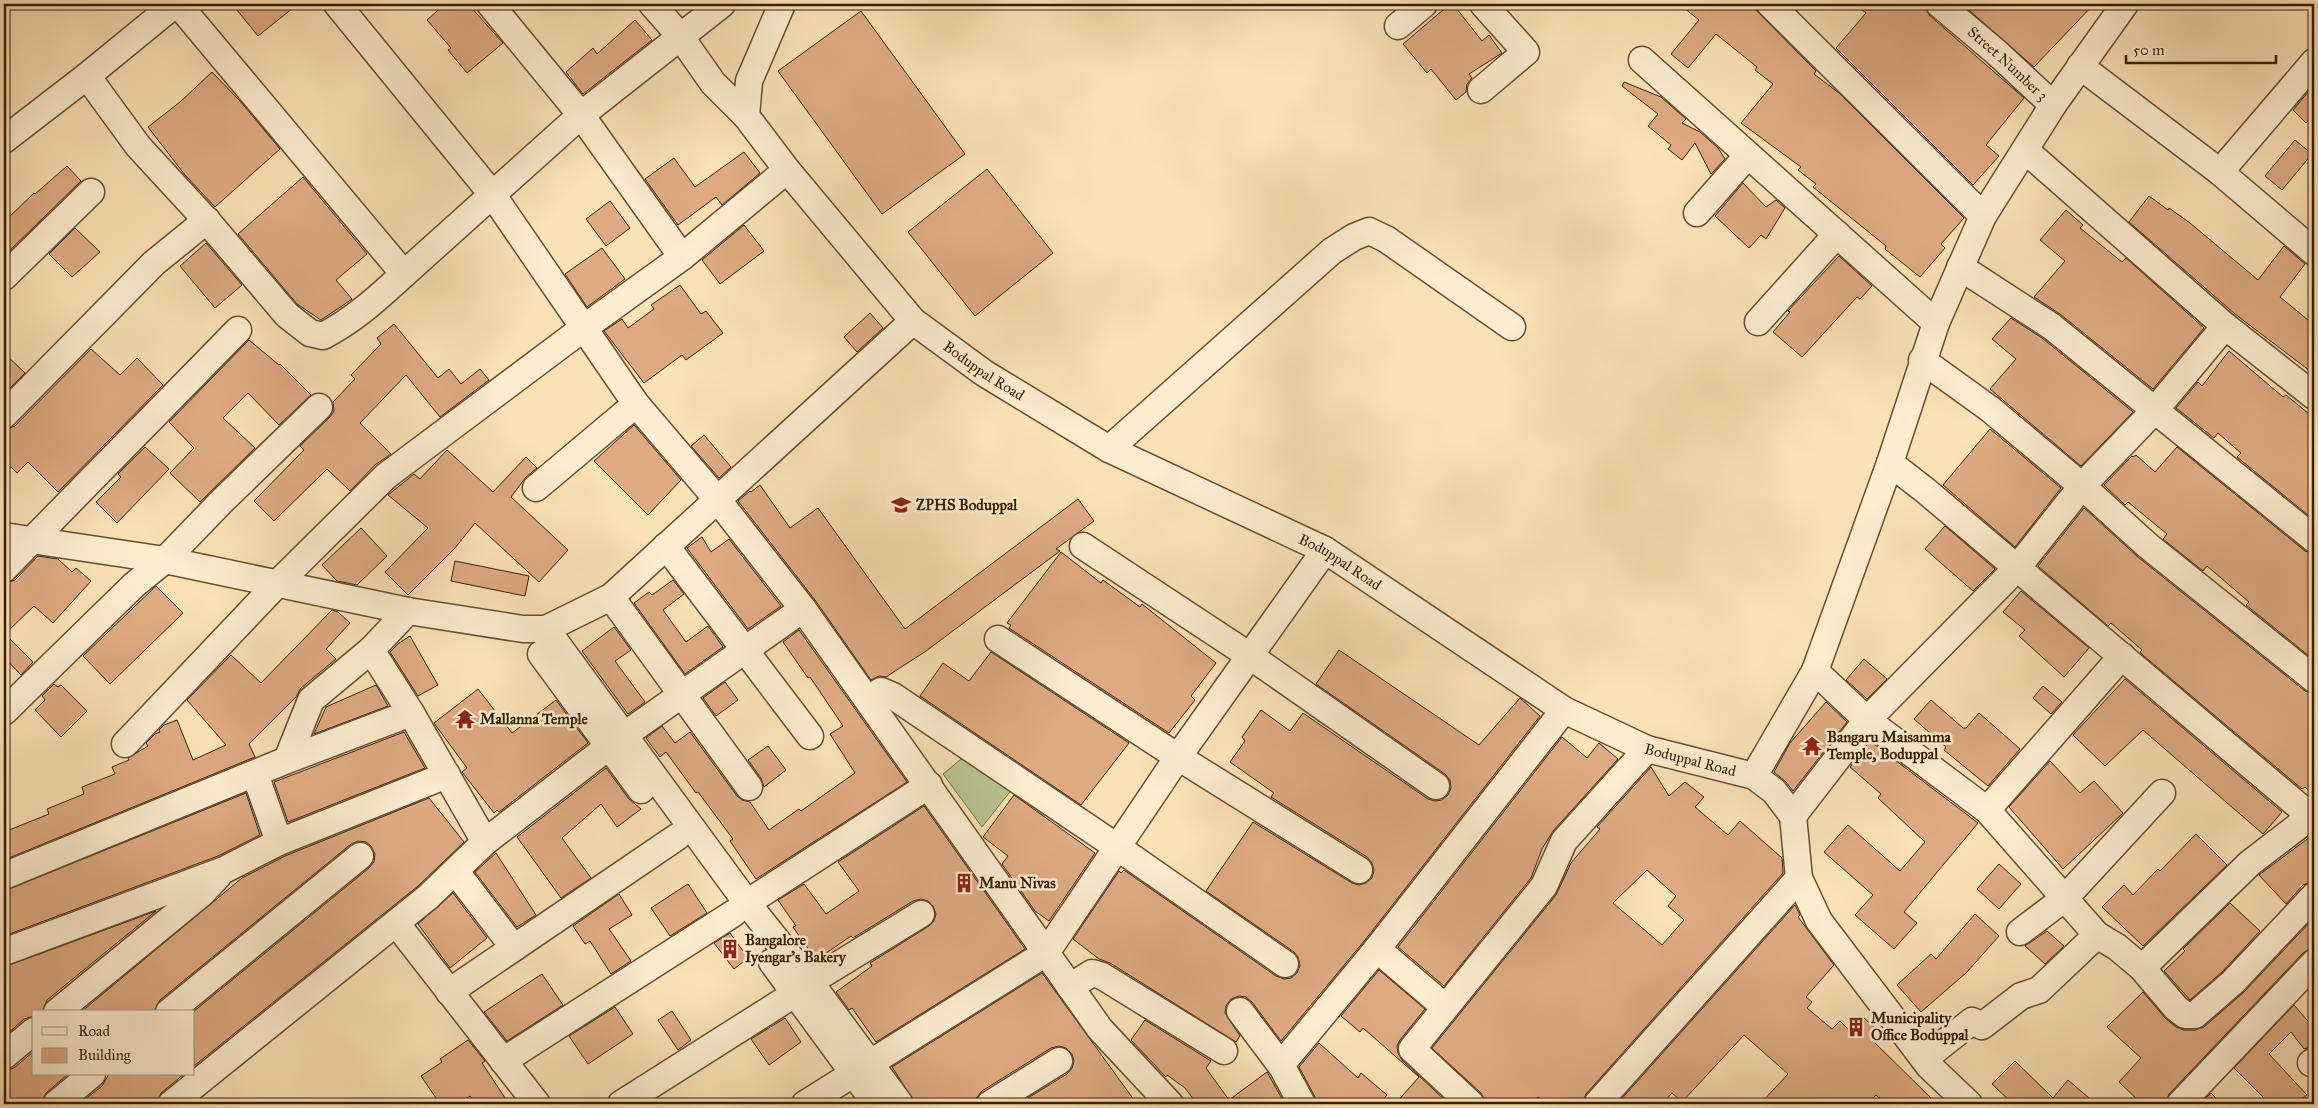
<svg xmlns="http://www.w3.org/2000/svg" width="2318" height="1108" viewBox="0 0 2318 1108" font-family="'IM FELL Great Primer',serif">
<rect width="100%" height="100%" fill="#fae1b6"/>
<filter id="stains"><feTurbulence type="fractalNoise" baseFrequency=".004" numOctaves="4"/><feColorMatrix values="0 0 0 0 .2 0 0 0 0 .09 0 0 0 0 .02 0 0 0 .5 -.17"/></filter>
<radialGradient id="worn" r=".72"><stop offset=".6" stop-color="#630" stop-opacity="0"/><stop offset="1" stop-color="#630" stop-opacity=".3"/></radialGradient>
<path fill="#b9c492" stroke="#78714a" d="M966 755 1013 788 982 827 943 774Z"/>
<path fill="#deaa81" stroke="#371e02" fill-rule="evenodd" d="M232 4H298L258 36Z
M445 4H468L503 43 467 73 448 50 451 48 427 20Z
M1450 4H1453L1482 41 1489 35 1502 53 1469 74 1472 78 1467 84 1466 92 1456 100 1431 69 1427 73 1403 44Z
M1679 4H1750L1816 71 1814 74 1839 93 1964 218 1941 244 1945 248 1920 277 1885 249 1886 246 1813 187 1816 184 1798 170 1801 167 1741 123 1773 84 1755 70 1757 67 1716 34 1688 68 1671 54 1699 20Z
M1854 4H1924L1929 15 2024 98 1986 145 1999 156 1973 185 1836 48 1866 13Z
M1962 4H2094L2034 67Z
M861 11 965 154 882 214 778 71Z
M635 20 652 40 583 94 566 72 593 48 597 54Z
M212 72 240 101 280 149 215 207 185 175 148 127 180 102Z
M1624 82 1661 97 1686 119 1682 123 1700 132 1718 148 1725 159 1711 174 1695 143 1682 160 1668 149 1671 145 1648 126 1658 114 1622 86Z
M2314 85V114L2306 123 2293 110Z
M2295 140 2312 154 2282 190 2265 176Z
M744 152 760 173 722 205 716 197 678 225 645 179 674 158 695 187Z
M67 166 81 181 4 256V222L34 193 35 194Z
M987 169 1053 253 975 316 908 232Z
M303 177 367 254 336 280 352 299 321 320 297 304 238 234Z
M1743 183 1766 207 1776 200 1785 208 1766 239 1761 235 1749 248 1715 216Z
M2149 196 2168 210 2169 208 2190 223 2258 280 2284 246 2305 264 2280 297 2314 325V374L2235 314 2129 222Z
M610 201 630 228 606 246 586 219Z
M2066 210 2083 225 2080 228 2122 262 2126 258 2204 328 2153 389 2060 314 2034 297 2065 261 2040 240Z
M744 225 764 251 720 284 702 260Z
M75 228 100 252 72 277 49 254Z
M206 243 242 285 215 308 180 266Z
M602 248 625 279 587 307 565 274Z
M1839 256 1872 286 1860 299 1857 297 1802 357 1773 332 1790 312 1788 311Z
M680 285 701 314 706 311 723 333 686 360 682 355 644 383 604 331 622 319 628 328 654 309 651 305Z
M870 313 883 328 857 352 844 337Z
M2011 318 2042 338 2133 412 2081 466 1990 389 2016 359 1992 339Z
M394 324 438 378 449 369 461 384 480 369 489 380 440 417 406 375 360 423 391 454 375 465 350 491 327 469 274 521 254 501 304 450 300 446 330 417 334 411 333 402 355 379 351 375 381 344 377 338Z
M249 340 279 365 280 364 311 395 279 425 248 393 223 418 255 448 200 502 170 473 194 448 169 422Z
M91 349 120 375 137 358 163 385 58 492 28 462 17 473 4 460V430L15 426Z
M2229 351 2283 397 2286 395 2314 418V520L2237 457 2241 453 2218 433 2214 438 2176 408 2198 382 2202 386Z
M4 353 25 373 4 394Z
M634 425 681 480 648 515 594 461Z
M1990 429 2061 488 2015 547 1943 485Z
M704 435 731 467 719 478 691 446Z
M145 447 169 469 117 523 96 502 121 477 118 474Z
M2177 447 2305 551 2314 554V660L2246 605 2249 602 2207 566 2203 571 2163 539 2167 534 2128 502 2125 505 2104 485 2132 456 2133 457 2136 455 2155 472Z
M447 450 493 492 526 457 537 468 526 477 511 497 568 550 539 582 475 523 455 548 408 595 385 572 428 528 388 495 414 474 420 479Z
M760 485 790 528 818 508 905 629 1078 499 1094 521 1056 549 1060 551 926 651 886 677 879 676 871 680 815 600 738 501 750 491 751 492Z
M2084 508 2138 557 2305 691 2314 694V795L2305 787 2302 789 2144 656 2140 652 2142 650 2111 623 2108 626 2038 566Z
M1945 526 1995 569 1973 591 1925 549Z
M361 528 387 556 357 585 337 581 322 565Z
M702 537 711 552 729 539 781 606 748 629 687 548Z
M1061 552 1101 583 1103 580 1140 607 1142 604 1216 663 1191 696 1195 700 1169 733 1009 628 1011 625 1007 623Z
M38 556 58 559 72 572 76 568 91 581 53 623 34 606 5 634 33 662 21 675 4 657V584L15 580Z
M455 561 529 576 525 596 451 581Z
M673 580 684 594 663 610 686 642 708 626 723 647 685 674 634 603 649 592 652 595Z
M156 586 183 613 110 684 83 656Z
M2021 591 2089 648 2064 677 2019 636 2025 630 2003 612Z
M332 610 338 612 350 623 326 649 336 659 301 688 296 697 249 744 255 757 4 860V832L49 814 47 809 84 794 82 787 115 774 112 767 129 760 128 758 148 746 146 743 155 734 160 732 159 730 164 725 177 720 193 760 226 745 187 700 231 655 261 683Z
M614 627 631 650 615 661 645 702 628 714 582 651Z
M799 630 907 782 756 879 730 841 733 839 698 792 696 793 666 752 660 757 646 738 662 726 675 743 690 732 737 796 742 800 750 802 769 830 799 809 801 811 855 773 830 734 843 726 810 677 808 678 783 642Z
M410 636 438 685 418 696 390 652 399 643Z
M1339 650 1479 745 1520 698 1540 716 1365 940 1281 1041 1252 1002 1246 997 1239 996 1231 999 1226 1006 1225 1013 1240 1036 1236 1042 1110 963 1099 959 1073 939 1119 871 1121 873 1124 870 1276 976 1284 979 1291 978 1297 973 1300 965 1298 957 1294 952 1206 891 1253 822 1352 883 1359 885 1366 883 1372 878 1374 870 1372 863 1367 857 1271 797 1274 793 1230 762 1245 741 1242 737 1261 710 1290 731 1303 713 1428 799 1435 801 1442 800 1448 795 1451 788 1450 780 1445 774 1316 684Z
M991 652 1129 743 1081 805 920 696 943 663 969 681Z
M1864 659 1887 679 1867 699 1846 680Z
M2125 679 2282 812 2263 834 2143 730 2105 766 2073 735Z
M725 682 738 700 716 716 703 698Z
M54 684 58 687 61 685 87 711 61 737 35 710 45 700 42 696Z
M376 685 388 706 314 734 326 707Z
M2043 686 2062 702 2051 714 2033 698Z
M478 689 512 733 556 700 588 743 499 812 497 810 494 813 462 772 467 768 434 723Z
M1931 700 1963 728H1966L1979 713 2020 749 1988 786 1944 750 1946 747 1914 719Z
M1826 702 1847 722 1793 791 1786 782 1774 772 1790 743Z
M404 732 425 768 288 822 274 782Z
M1562 737 1587 758 1599 743 1618 759 1553 831 1542 849 1531 878 1444 986 1398 947Z
M1870 741 1978 823 1904 912 1917 923 1894 949 1855 915 1873 895 1824 852 1848 825 1900 871 1925 842 1878 798 1881 794 1850 767Z
M768 746 786 770 764 787 761 778 748 760Z
M2050 761 2080 793 2094 781 2123 813 2063 869 2009 807Z
M1651 767 1669 796 1685 782 1704 797 1695 807 1728 835 1740 821 1782 858 1783 873 1586 1094 1582 1104H1546L1538 1097 1532 1104H1486L1481 1093 1432 1048 1556 895 1571 863 1600 829 1597 827ZM1647 870 1676 896 1668 906 1684 920 1662 945 1613 903Z
M606 768 629 799 641 809 617 827 601 804 562 838 591 878 561 898 517 837Z
M246 793 260 835 218 856 4 936V891Z
M1014 795 1095 853 1049 921 1035 911 1002 864 1008 856 983 837Z
M429 798 464 842 418 886 194 1066 193 1012 369 868 374 862 375 854 371 846 366 842 358 841 351 844 160 1000 154 1012H81L242 878 285 856Z
M924 806 1025 949 876 1042 852 1008 849 1010 836 992 872 966 870 963 929 926 934 921 936 914 933 906 928 901 921 899 913 901 853 938 851 936 816 960 793 927 796 926 778 900 804 884 826 914 859 891 838 862Z
M2196 834 2227 865 2143 946 2102 907 2124 885 2133 895 2158 869 2160 871Z
M2314 834V881L2303 885 2286 904 2259 875Z
M496 853 536 915 517 927 475 872Z
M1999 864 2021 884 1999 909 1977 889Z
M688 884 707 913 670 936 651 908Z
M453 893 487 938 450 968 418 924Z
M619 894 632 915 609 929 631 961 611 974 590 941 585 944 573 926Z
M2230 903 2260 931 2223 971 2190 1000 2164 971 2185 951 2183 949Z
M1795 905 1800 915 1798 917 1834 965 1806 997 1812 1002 1807 1008 1832 1029 1840 1021 1848 1029 1862 1016 1877 1030 1870 1038 1937 1104H1886L1876 1095 1868 1104H1760L1788 1074 1744 1035 1682 1102 1672 1093 1662 1104H1617Z
M156 911 47 1000 42 1012H34V1016L24 1019 4 1037V967Z
M1975 914 1999 936 1967 972 1921 1012 1897 985 1931 954 1936 959Z
M2314 918V946L2303 953 2169 1094 2165 1104H2142L2119 1082 2141 1058 2107 1027 2143 992 2165 1018 2176 1027 2184 1030H2195L2204 1027 2244 992Z
M2047 931 2064 946 2045 964 2025 946Z
M730 933 748 958 734 969 714 943Z
M1379 970 1425 1009 1400 1040 1397 1046 1398 1053 1402 1060 1449 1104H1395L1419 1077 1363 1028 1360 1032 1341 1016Z
M1042 973 1137 1104H1018L1067 1074 1072 1068 1074 1061 1072 1054 1066 1048 1059 1046 1051 1048 982 1091 977 1097 975 1104H916L892 1067Z
M542 974 563 1005 507 1041 484 1012Z
M2294 1005 2314 1028V1046L2304 1049 2291 1032 2269 1054 2307 1095 2295 1104H2270L2234 1068Z
M615 1007 633 1034 588 1064 569 1036Z
M672 1011 691 1040 678 1050 658 1020Z
M785 1018 801 1042 769 1065 751 1039Z
M1145 1020 1211 1061 1206 1068 1229 1100 1267 1072 1285 1104H1197L1185 1088 1167 1075 1166 1077 1131 1040Z
M468 1040 485 1061 482 1063 509 1104H476L470 1096 457 1104H440L421 1076 442 1062 440 1059Z
M1319 1043 1358 1078 1361 1073 1387 1095 1379 1104H1317L1315 1097 1299 1067Z
M34 1051V1074H68L46 1093 41 1104H4V1071L14 1068Z
M2015 1061 2053 1098 2068 1080 2096 1104H2013L1992 1084Z
M109 1074H184L161 1093 156 1104H79L102 1086Z
M2211 1093 2222 1104H2200Z"/>
<g fill="none" stroke-linecap="round" stroke-linejoin="round">
<defs>
<g id="minor">
<path d="M178 4 404 274 581 115 722 4"/>
<path d="M337 4 492 194 636 404 717 499 803 609 1100 1029 1170 1104"/>
<path d="M490 4 581 115 682 257"/>
<path d="M652 4 680 36 713 83 746 116"/>
<path id="s1" d="M782 4 749 81 746 116 787 170 913 321 984 373 1109 449 1325 550 1564 710 1647 749 1754 776 1774 791 1793 816 1799 878 1819 921 1929 1066 1969 1104"/>
<path d="M1770 4 1983 216"/>
<path id="s2" d="M1939 4 1996 52 2053 105"/>
<path d="M1398 26 1424 4"/>
<path d="M1642 60 1936 323"/>
<path d="M2080 66 2220 172 2314 62"/>
<path d="M87 76 138 146 208 222 287 315 310 333 323 336C354 320 379 297 404 274"/>
<path d="M1481 90 1526 52 1483 4"/>
<path d="M4 140 87 76 175 4"/>
<path d="M2025 150 2225 326 2314 396"/>
<path d="M2220 172 2314 252"/>
<path d="M1697 213 1748 155"/>
<path d="M1960 267 2051 326 2314 539"/>
<path d="M4 277 91 192"/>
<path d="M1758 322 1837 234"/>
<path d="M1922 360 1990 409 2082 486 2147 545 2314 679"/>
<path d="M4 415 154 263 207 220"/>
<path d="M1109 449 1332 251 1354 237 1369 231 1386 239 1512 327"/>
<path d="M1890 463 1926 491 2314 819"/>
<path d="M536 488 636 404"/>
<path d="M4 536 165 560 408 611 523 629H546L611 597 913 321"/>
<path d="M666 546 810 736"/>
<path d="M1083 546 1250 656 1436 786"/>
<path d="M4 569 238 330"/>
<path d="M611 597 749 787"/>
<path d="M546 629 747 903 810 982 900 1104"/>
<path d="M998 639 1178 757 1359 870"/>
<path d="M371 650 411 713 485 842"/>
<path d="M541 654 641 790"/>
<path d="M1815 671 1867 720 1987 810 2097 935 2117 947 2142 968 2176 1008 2185 1015H2195L2233 982 2314 896"/>
<path d="M868 700 881 691 893 696 1117 847 1285 964"/>
<path d="M4 712 134 585 165 560 222 501 319 407"/>
<path d="M623 736 803 609"/>
<path d="M125 744 277 584 386 476 585 327 682 257 787 170"/>
<path d="M287 760 311 700 371 650 408 611"/>
<path d="M255 774 279 842"/>
<path d="M1754 776 1815 671 1890 463 1936 323 1983 216 2053 105 2125 4"/>
<path d="M1987 810 2122 656"/>
<path d="M1793 816 1867 720 2017 568 2082 486 2155 410 2225 326"/>
<path d="M456 872 514 948"/>
<path d="M4 876 287 760 411 713"/>
<path d="M747 903 929 785"/>
<path d="M396 923 537 1104"/>
<path d="M2020 932 2065 898 2162 793"/>
<path d="M1377 949 1445 1007"/>
<path d="M4 952 224 870 279 842 447 775"/>
<path d="M772 962 876 1104"/>
<path d="M2142 968 2250 863 2314 814"/>
<path d="M810 982 921 914"/>
<path d="M1070 987 1092 973 1102 976 1224 1051"/>
<path d="M449 992 677 837"/>
<path d="M1240 1011 1282 1067"/>
<path d="M57 1012 201 894 218 876"/>
<path d="M169 1012 360 856"/>
<path d="M4 1056 34 1031"/>
<path d="M1924 1059 1972 1021 1982 1026 2021 996 2039 990 2097 935"/>
<path d="M503 1061 734 913"/>
<path d="M2311 1063 2314 1061"/>
<path d="M56 1104 92 1074"/>
<path d="M171 1104 428 897 485 842 608 747"/>
<path d="M621 1104 796 993"/>
<path d="M805 1104 1046 953 1178 757 1325 550"/>
<path d="M990 1104 1059 1061"/>
<path d="M1302 1104 1281 1065 1377 949 1564 710"/>
<path d="M1471 1104 1412 1049 1544 886 1564 841 1647 749"/>
<path d="M1597 1104 1799 878"/>
<path d="M2180 1104 2314 963"/>
</g>
</defs>
<use href="#minor" stroke="#684f2f" stroke-width="29"/>
<use href="#minor" stroke="#fcecd0" stroke-width="26"/>
</g>
<defs>
<symbol id="school-bare" viewBox="-9 -9 18 18"><path d="M0-5L7-2L0 1L-7-2ZM-4 1L0 2.5L4 1V4Q0 6-4 4Z" fill="#8f2418" stroke="#fcecd0" stroke-width="2.5" paint-order="stroke"/></symbol>
<symbol id="temple-bare" viewBox="-9 -9 18 18"><path d="M0-6L5-2H3V0L6.5 2.5H4V6H1.5V3h-3V6H-4V2.5H-6.5L-3 0V-2H-5Z" fill="#8f2418" stroke="#fcecd0" stroke-width="2.5" paint-order="stroke"/></symbol>
<symbol id="building-bare" viewBox="-9 -9 18 18"><path d="M-4-6H4V6H1V3H-1V6H-4ZM-2.5-4.3h1.7v1.8h-1.7ZM.8-4.3h1.7v1.8H.8ZM-2.5-1h1.7V.8h-1.7ZM.8-1h1.7V.8H.8Z" fill="#8f2418" stroke="#fcecd0" stroke-width="2.5" paint-order="stroke"/></symbol>
</defs>
<g fill-rule="evenodd">
<use href="#school-bare" x="887" y="491" width="28" height="28"/>
<use href="#temple-bare" x="451" y="705" width="28" height="28"/>
<use href="#temple-bare" x="1798" y="732" width="28" height="28"/>
<use href="#building-bare" x="950" y="869" width="28" height="28"/>
<use href="#building-bare" x="716" y="935" width="28" height="28"/>
<use href="#building-bare" x="1842" y="1013" width="28" height="28"/>
</g>
<g text-anchor="middle" dominant-baseline="central" stroke-width="5" stroke-linejoin="round" paint-order="stroke">
<g font-size="15" fill="#371e02" stroke="#fcecd0">
<text stroke="none"><textPath href="#s2" startOffset="91">Street Number 3</textPath></text>
<text stroke="none"><textPath href="#s1" startOffset="470">Boduppal Road</textPath></text>
<text stroke="none"><textPath href="#s1" startOffset="875">Boduppal Road</textPath></text>
<text stroke="none"><textPath href="#s1" startOffset="1280">Boduppal Road</textPath></text>
</g>
<g font-size="15" font-weight="bold" fill="#371e02" stroke="#fcecd0" text-anchor="start">
<text x="916" y="505">ZPHS Boduppal</text>
<text x="480" y="719">Mallanna Temple</text>
<text x="1827" y="737">Bangaru Maisamma<tspan x="1827" dy="17">Temple, Boduppal</tspan></text>
<text x="979" y="883">Manu Nivas</text>
<text x="745" y="940">Bangalore<tspan x="745" dy="17">Iyengar's Bakery</tspan></text>
<text x="1871" y="1018">Municipality<tspan x="1871" dy="17">Office Boduppal</tspan></text>
</g>
</g>
<rect width="2318" height="1108" fill="none" stroke="#fae1b6" stroke-width="20"/>
<rect x="5" y="5" width="2308" height="1098" fill="none" stroke="#371e02" stroke-width="2.5"/>
<rect x="10" y="10" width="2298" height="1088" fill="none" stroke="#371e02"/>
<rect x="32" y="1010" width="162" height="65" fill="#fcecd0" stroke="#ad9a7e"/>
<rect x="42" y="1027" width="25" height="8" fill="#fcecd0" stroke="#ad9a7e"/>
<text x="78" y="1036" font-size="15" fill="#371e02">Road</text>
<rect x="42" y="1048" width="25" height="15" fill="#deaa81" stroke="#ad9a7e"/>
<text x="78" y="1060" font-size="15" fill="#371e02">Building</text>
<path d="M2126 55v8h150v-8" fill="none" stroke="#371e02" stroke-width="2.5"/>
<text x="2133" y="55" font-size="15" fill="#371e02" stroke="#fcecd0" stroke-width="4" paint-order="stroke">50 m</text>
<rect width="100%" height="100%" filter="url(#stains)"/>
<rect width="100%" height="100%" fill="url(#worn)"/>
</svg>
